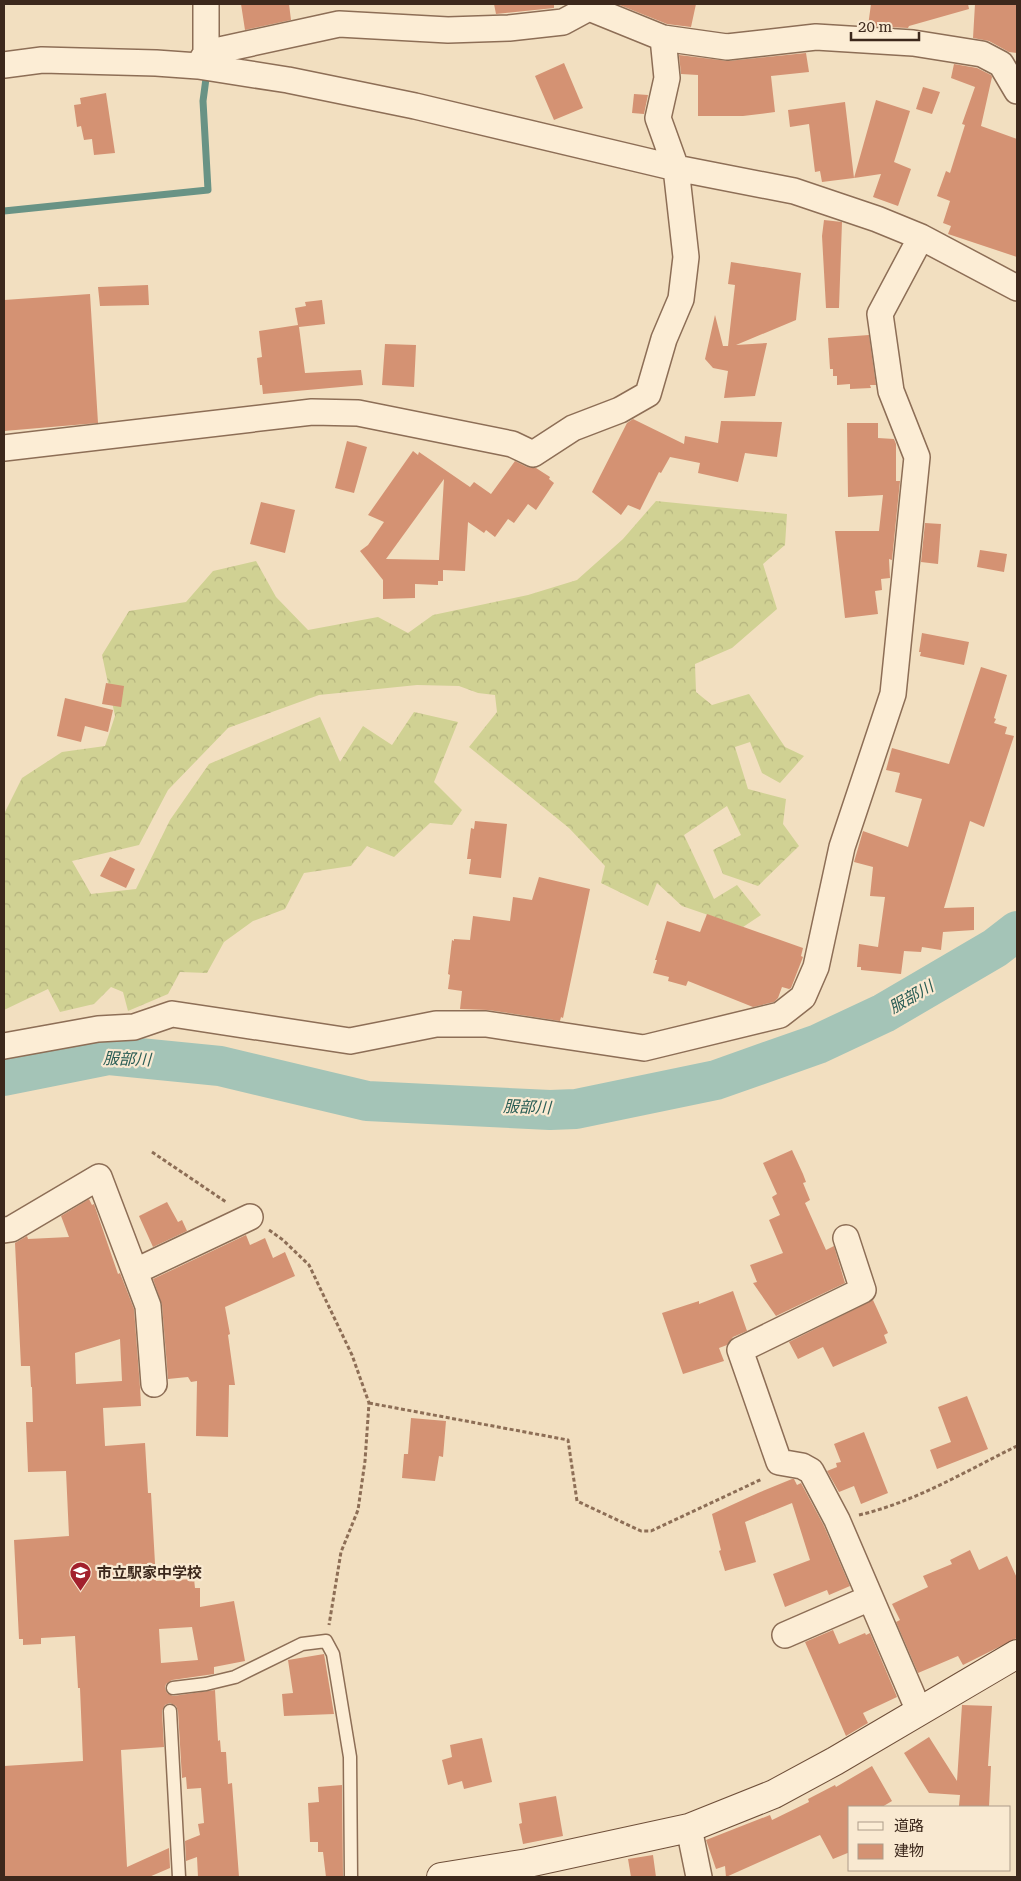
<svg xmlns="http://www.w3.org/2000/svg" width="1021" height="1881" viewBox="0 0 1021 1881" font-family="'Roboto Serif','Noto Sans JP',serif">
<defs>
<pattern id="forest-crowns" width="20" height="18" patternUnits="userSpaceOnUse" patternTransform="scale(1.25)"><rect width="20" height="18" fill="#d0d193"/><path d="M2 6a3 3 0 1 1 6 0M12 15a3 3 0 1 1 6 0" fill="none" stroke="#b4b37e"/></pattern>
</defs>
<rect width="100%" height="100%" fill="#f2dfc0"/>
<path fill="url(#forest-crowns)" d="M656 501 787 514 785 545 763 564 777 609 732 648 695 664 696 692 712 705 749 694 785 747 804 756 780 783 762 773 750 742 735 747 748 789 786 799 783 824 799 846 758 886 723 874 713 850 741 835 727 806 684 835 714 899 737 885 761 915 743 927 682 906 657 883 648 906 601 883 605 866 569 828 469 747 497 712 495 695 478 693 459 686 417 685 319 695 228 728 168 790 139 845 72 861 91 894 136 889 170 820 209 764 320 717 340 762 363 726 392 745 414 712 458 722 434 782 462 810 452 825 430 823 394 857 367 846 351 866 304 873 285 909 253 921 224 942 207 973 180 972 168 994 128 1011 123 992 111 987 94 1004 60 1012 48 989 4 1010V814L22 778 62 752 105 746 115 716 102 655 129 611 186 602 213 571 256 561 276 597 308 630 378 617 408 633 433 615 528 595 577 580 623 539Z"/>
<g fill="none" stroke-linecap="round" stroke-linejoin="round">
<path stroke="#699385" stroke-width="7" d="M4 211 208 190 203 101 207 71"/>
<path stroke="#a4c4b7" stroke-width="40" d="M4 1076 109 1055 220 1066 367 1101 550 1110 576 1109 716 1080 818 1044 884 1013 995 948 1017 931"/>
</g>
<path fill="#d49273" fill-rule="evenodd" d="M241 4H289L291 20 245 30Z
M494 4H554V8L496 14Z
M617 4H696L691 27 667 24Z
M871 4H968L969 9 909 26 908 28 868 26Z
M975 4H1017V53L1009 52 989 41 973 38Z
M806 53 809 72 771 76 775 112 743 116H698V75L681 74 679 55 728 61Z
M564 63 583 108 554 120 535 76Z
M954 64 977 68 991 75 992 77 981 126 1017 139V257L948 234 951 226 943 223 950 201 937 196 946 171 950 173 965 125 962 124 975 87 951 78Z
M923 87 940 92 932 114 916 109Z
M106 93 115 153 94 155 92 139 84 140 81 126 77 127 74 105 81 104 80 98Z
M634 94 648 95 644 114 632 113Z
M876 100 910 111 894 162 911 169 898 206 873 197 881 174 854 178Z
M845 102 854 178 822 182 820 171 815 172 809 124 790 127 788 110Z
M824 220 842 222 839 308H826L822 236Z
M731 262 801 273 796 320 736 345 767 343 755 396 724 398 728 371 713 368 705 359 715 315 723 346H728L735 285 728 284Z
M148 285 149 305 100 306 98 287Z
M90 294 98 423 4 431V300Z
M322 300 325 324 299 327 305 373 361 370 363 385 263 394 262 385H260L257 358 262 357 259 331 298 325 295 308 306 306 305 302Z
M869 335 876 385H870L871 388 850 389V384L837 385V376H833V369H830L828 338Z
M385 344 416 345 414 387 382 385Z
M633 419 684 444 685 436 718 443 721 421 782 422 777 457 745 453 738 482 698 473 700 463 670 457 661 473 659 472 640 510 628 505 621 515 592 492 627 423Z
M847 423H878V438L894 439 896 444V481H900L892 560 889 559 890 578 881 579 882 590 875 591 878 614 845 618 835 531H879L883 495 848 497Z
M347 441 367 447 354 493 335 488Z
M413 451 418 455 419 452 470 487 474 482 491 494 515 461 527 467 536 468 550 477 549 479 554 483 536 510 528 504 514 523 508 519 495 537 486 530 484 533 468 522 465 571 443 570V581H438V585L415 584V598L383 599V580L360 551 368 545 384 522 368 515ZM444 479 439 560 386 559Z
M261 502 295 510 285 553 250 544Z
M925 523 941 524 938 564 921 562Z
M980 550 1007 554 1004 572 977 567Z
M922 633 969 642 964 665 920 656 921 652H919Z
M981 667 1007 675 994 718 996 719 994 723 1007 727 1005 734 1014 736 984 827 970 821 944 908 974 907V930L943 932 941 950 922 947 921 952 904 951 901 974 861 970V967H857L859 944 878 947 885 897 870 896 873 867 854 862 863 831 908 847 922 799 895 792 900 773 886 770 892 748 949 764Z
M106 683 124 686 121 707 102 704Z
M65 698 113 710 108 732 85 726 81 742 57 736Z
M475 821 507 824 501 878 469 874 471 859H467L471 828 474 829Z
M110 857 135 869 126 888 100 876Z
M539 877 590 889 563 1018 561 1017 560 1021 488 1010 460 1009 462 991 448 989 450 975 448 974 452 940 454 941V939L470 940 473 916 510 921 513 897 532 900Z
M707 914 803 948 801 956 803 957 791 988 789 989 782 987 778 998 774 1002 753 1007 688 981 686 986 668 981 669 977 653 973 657 960H655L667 921 700 932Z
M792 1150 803 1174 806 1182 803 1183 810 1200 805 1203 826 1250 834 1246 845 1283 776 1316 753 1283 757 1282 750 1265 783 1253 769 1220 780 1215 772 1197 777 1194 763 1163Z
M89 1199 92 1205 94 1204 118 1274 120 1273 134 1309 140 1387 141 1406 103 1408 105 1446 145 1443 148 1493H151L156 1581 194 1579 195 1588H200V1607L234 1601 245 1661 214 1667V1674L172 1680 166 1684 165 1688 167 1693 173 1696 215 1690 218 1741 220 1740 221 1752H226L228 1784 232 1783 239 1877H198L197 1857 186 1861 185 1841 200 1835 198 1824 204 1823 201 1788 187 1789 186 1777 182 1778 178 1711 176 1706 170 1703 165 1705 162 1711 164 1747 121 1750 127 1867 169 1848 170 1868 149 1877H5V1872H4V1766L83 1761 80 1688H78L75 1636 41 1638V1644L23 1645V1639H19L14 1540 69 1536 66 1471 28 1472 26 1422H33L32 1387H31L30 1366H21L15 1243 27 1236 28 1239 69 1237 61 1216ZM120 1339 122 1381 76 1384 75 1353ZM192 1627 198 1660 161 1663 159 1629Z
M167 1202 178 1222 182 1220 187 1231 153 1247 139 1216Z
M246 1235 250 1245 265 1238 273 1258 285 1252 295 1276 225 1307 230 1334 228 1335 235 1385H229L228 1437 196 1436 197 1381 191 1382 188 1377 168 1379 162 1305 153 1279Z
M733 1291 747 1331 733 1337 727 1345 719 1348 724 1361 683 1374 662 1313 699 1301V1304Z
M873 1300 888 1333 884 1335 887 1343 833 1367 823 1347 798 1359 789 1342Z
M967 1396 988 1449 937 1469 930 1450 951 1442 938 1407Z
M411 1418 446 1421 443 1457 439 1456 435 1481 402 1478 404 1454H408Z
M864 1432 888 1493 861 1504 854 1486 839 1492 827 1471 837 1467 836 1463 841 1462 834 1444Z
M792 1479H794L797 1485 801 1483 824 1526 850 1586 829 1595 827 1590 785 1607 773 1574 810 1560 792 1503 745 1522 756 1562 725 1571 719 1551 721 1550 712 1514 758 1493Z
M970 1550 979 1570 1007 1556 1017 1578V1638L963 1665 958 1656 918 1673 896 1622 900 1620 892 1604 928 1587 923 1576 952 1564 950 1560Z
M833 1630 839 1644 865 1633 866 1635 870 1633 897 1697 863 1713 868 1723 846 1736 805 1642Z
M324 1654 334 1714 284 1716 282 1694 293 1693 288 1660Z
M962 1705 992 1706 988 1766H991L989 1807 959 1806 960 1795 929 1793 904 1753 929 1737 957 1781Z
M482 1738 492 1782 464 1789 462 1781 448 1785 442 1760 452 1757 450 1745Z
M872 1766 892 1801 882 1807H850V1852L833 1859 820 1835 726 1877 725 1866 716 1869 706 1840 770 1815 772 1820 809 1802 808 1799 835 1785 836 1787Z
M342 1785 343 1877H326L323 1852H318V1842H310L308 1803 319 1802 318 1787Z
M556 1796 563 1836 523 1844 519 1824 522 1823 519 1803Z
M653 1855 656 1877H631L628 1859Z"/>
<g fill="none" stroke-linecap="round" stroke-linejoin="round">
<defs>
<path id="lane" d="M173 1688 206 1684 235 1677 302 1644 326 1641 333 1654 350 1757 351 1877
M170 1711 179 1877"/>
<path id="street" d="M663 38 727 47 816 37 913 43 982 54 1001 64 1017 91
M206 53V4
M4 65 42 60 156 63 198 66 288 80 415 106 676 168 794 191 877 219 921 237 1017 288
M4 448 312 412 358 413 512 444 533 454 573 428 620 410 648 394 664 339 681 299 686 257 676 168 658 118 667 78 663 38 589 8 563 22 509 28 448 30 339 24 206 53 198 66
M4 1046 98 1029 134 1027 172 1014 350 1041 436 1024H486L644 1048 780 1015 803 997 816 967 842 847 893 694 917 457 891 391 880 314 921 237
M4 1230 11 1229 99 1177 148 1306 154 1384
M846 1238 863 1290 740 1350 779 1462 802 1466 811 1471 837 1520 919 1711
M136 1271 250 1217
M785 1635 870 1598
M689 1828 699 1877"/>
<path id="secondary" d="M441 1877 528 1863 689 1828 774 1794 835 1761 1017 1654"/>
</defs>
<use href="#lane" stroke="#8d6e56" stroke-width="15"/>
<use href="#street" stroke="#8d6e56" stroke-width="28"/>
<use href="#secondary" stroke="#6f4f39" stroke-width="30"/>
<path stroke="#8d6e56" stroke-width="3" stroke-dasharray="4 2.5" stroke-linecap="butt" d="M152 1152 226 1202
M269 1230 283 1240 309 1265 352 1355 369 1403 365 1461 358 1510 341 1552 329 1625
M369 1403 568 1440 577 1501 641 1531H651L762 1479
M859 1515C915 1502 966 1471 1017 1446"/>
<use href="#lane" stroke="#fcedd5" stroke-width="12"/>
<use href="#street" stroke="#fcedd5" stroke-width="25"/>
<use href="#secondary" stroke="#fcedd5" stroke-width="28"/>
</g>
<defs>
<symbol id="school-pin" viewBox="-11 -11 22 30"><path d="M0 17L-7.5 6A9.5 9.5 0 1 1 7.5 6Z" fill="#a2202d" stroke="#f9e9d1"/><path d="M0-5L7-2L0 1L-7-2ZM-4 1L0 2.5L4 1V4Q0 6-4 4Z" fill="#fff"/></symbol>
</defs>
<g fill-rule="evenodd">
<use href="#school-pin" x="68" y="1560" width="25" height="34"/>
</g>
<g text-anchor="middle" dominant-baseline="central" stroke-width="4.5" stroke-linejoin="round" paint-order="stroke">
<g font-size="15" font-weight="bold" fill="#3c281c" stroke="#f9e9d1" text-anchor="start">
<text x="97" y="1573">市立駅家中学校</text>
</g>
<g font-size="16" font-style="italic" fill="#2a5d55" stroke="#f9e9d1">
<text transform="translate(911 997) rotate(-30)">服部川</text>
<text transform="translate(127 1059) rotate(2)">服部川</text>
<text transform="translate(527 1107) rotate(2)">服部川</text>
</g>
</g>
<rect width="1021" height="1881" fill="none" stroke="#3c281c" stroke-width="10"/>
<rect x="848" y="1806" width="162" height="65" fill="#f9e9d1" stroke="#ad9c89"/>
<rect x="858" y="1822" width="25" height="8" fill="#fcedd5" stroke="#ad9c89"/>
<text x="894" y="1831" font-size="15" fill="#3c281c">道路</text>
<rect x="858" y="1844" width="25" height="15" fill="#d49273" stroke="#ad9c89"/>
<text x="894" y="1856" font-size="15" fill="#3c281c">建物</text>
<path d="M851 32v8h68v-8" fill="none" stroke="#3c281c" stroke-width="2.5"/>
<text x="858" y="32" font-size="15" fill="#3c281c" stroke="#f9e9d1" stroke-width="4" paint-order="stroke">20 m</text>
</svg>
